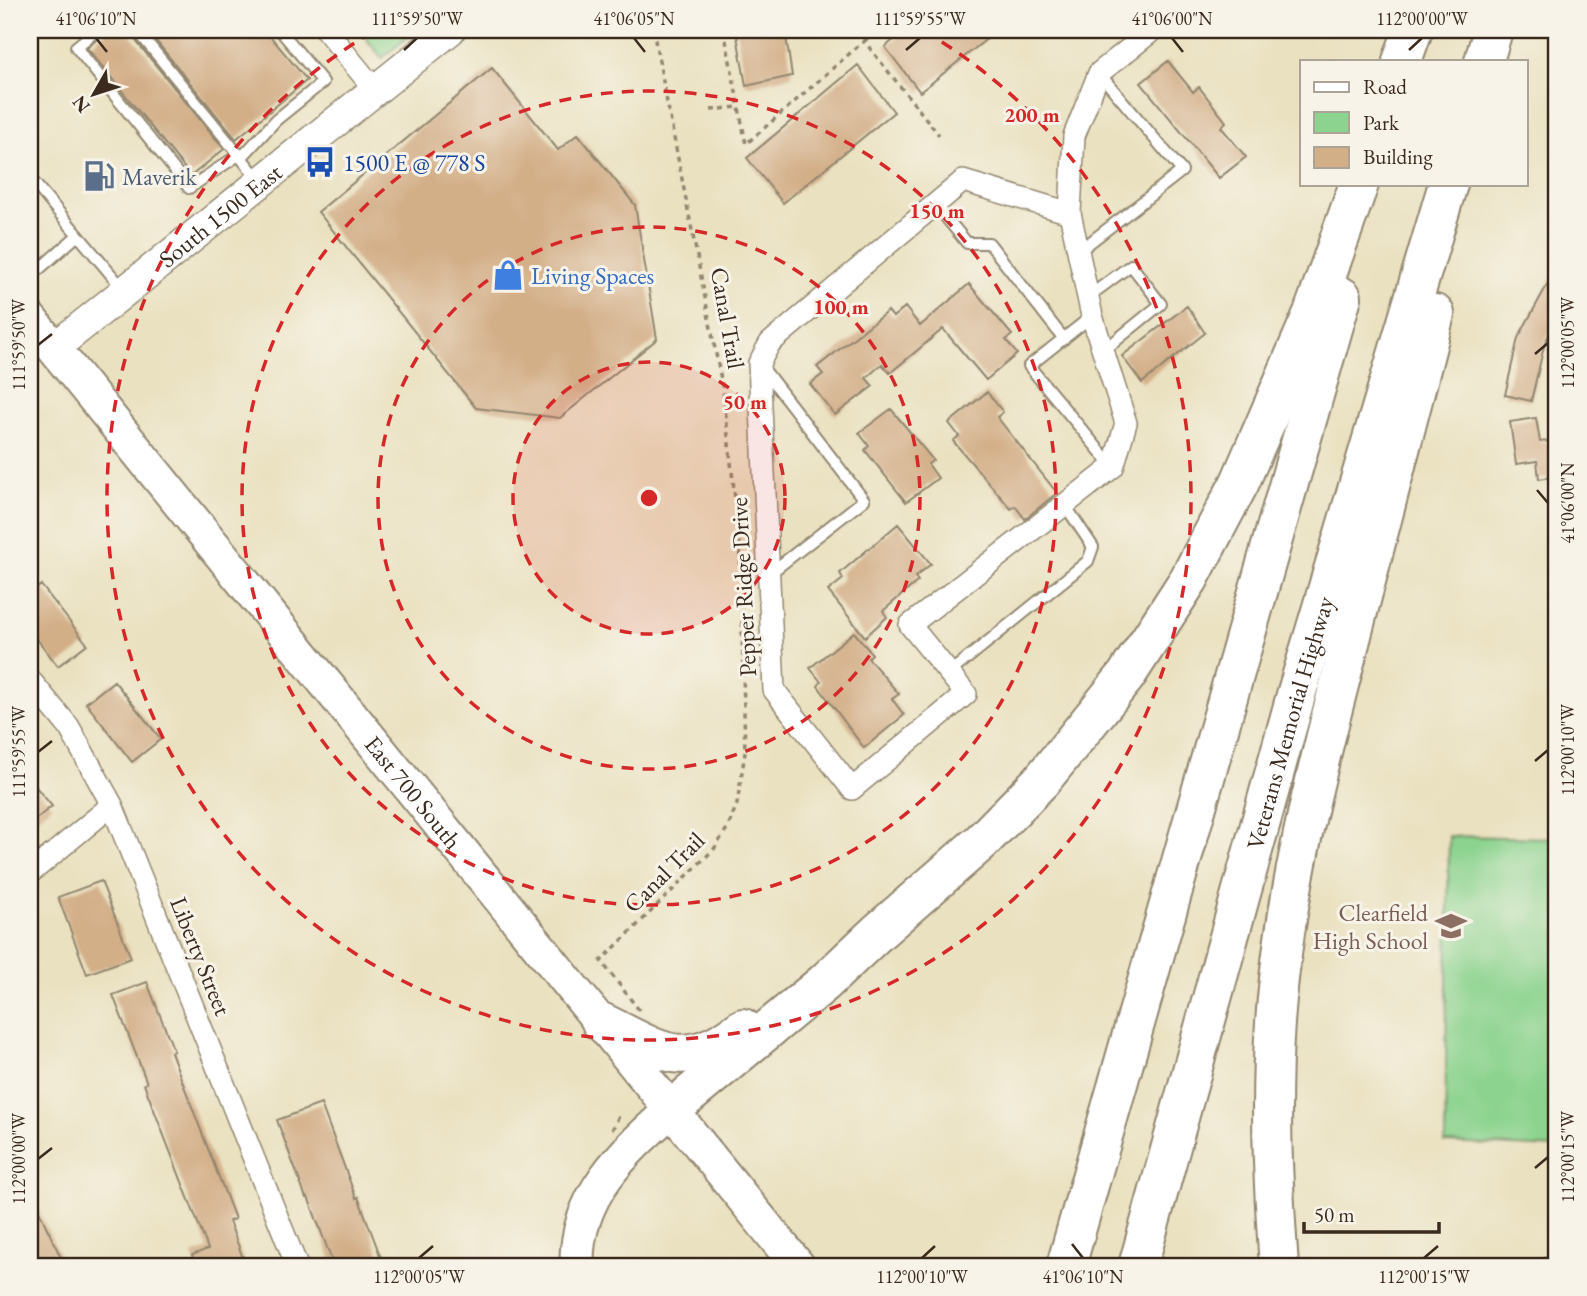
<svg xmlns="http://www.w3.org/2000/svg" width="1587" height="1296" viewBox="0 0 1587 1296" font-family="'EB Garamond',serif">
<rect width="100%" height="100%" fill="#f7f3e8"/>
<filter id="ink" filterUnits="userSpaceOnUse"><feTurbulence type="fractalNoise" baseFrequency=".0143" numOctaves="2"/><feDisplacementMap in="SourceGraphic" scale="14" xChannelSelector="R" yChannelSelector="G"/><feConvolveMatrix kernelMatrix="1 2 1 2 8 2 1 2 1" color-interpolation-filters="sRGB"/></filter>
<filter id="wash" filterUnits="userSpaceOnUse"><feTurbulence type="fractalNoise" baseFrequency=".00686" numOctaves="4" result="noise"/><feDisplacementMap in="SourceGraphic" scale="28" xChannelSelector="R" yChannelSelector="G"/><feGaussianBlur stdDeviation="1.57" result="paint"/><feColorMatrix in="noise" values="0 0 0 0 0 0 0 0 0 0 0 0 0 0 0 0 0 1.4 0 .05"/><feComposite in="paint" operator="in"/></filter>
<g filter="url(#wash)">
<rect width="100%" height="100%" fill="#eae1c0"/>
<path fill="#8bd38e" stroke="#637e56" stroke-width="2" d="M359 30H417L382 58Z
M1449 836 1557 838V1148L1445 1143Z"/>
<g id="blocks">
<path fill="#d3af88" d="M108 30H129L131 35 224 149 191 176 87 48Z
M147 30H265L307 80 236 139Z
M736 30H785L792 76 746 86Z
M906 30H998L920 92 885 47Z
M1168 61 1193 92 1199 87 1226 122 1221 127 1246 157 1219 178 1141 83Z
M858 65 894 112 783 203 747 158Z
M492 68 558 150 578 134 635 205 657 339 560 418 476 408 318 212Z
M1557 267V321L1545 342 1531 401 1505 395 1518 338Z
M969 284 1012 335 1006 340 1017 354 986 380 943 329 890 373 882 364 866 378 873 386 835 415 810 384 823 374 817 367 888 311 893 317 905 307 920 326Z
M1187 306 1205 333 1142 383 1122 356Z
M987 392 1003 412 997 417 1057 493 1025 519 1015 506 1011 509 953 441 959 436 949 423Z
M891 409 933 460 928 464 938 478 906 502 865 450 869 446 859 433Z
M1536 418 1540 442 1555 440 1557 476 1539 479 1537 461 1516 464 1510 422Z
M898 524 931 564 915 577 918 581 883 611 887 617 865 637 828 591 843 579 840 573Z
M41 585 87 644 58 666 30 630V594Z
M854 632 872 654 868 658 899 694 892 699 904 715 864 748 818 686 821 682 810 668Z
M114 681 161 739 132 762 86 703Z
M30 780 52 806 30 824Z
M101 881 131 958 87 974 58 897Z
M147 982 174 1051 171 1052 235 1219 229 1221 246 1266H196L192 1255 208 1249 144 1084 147 1083 113 995Z
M321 1104 356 1198 358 1197 384 1266H334L308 1197 306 1198 277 1120Z
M30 1192 65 1266H30Z"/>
</g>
</g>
<g filter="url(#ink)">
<use href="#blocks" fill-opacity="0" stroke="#92866f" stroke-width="2"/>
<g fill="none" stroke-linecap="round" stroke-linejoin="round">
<defs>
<path id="lane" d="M97 30 76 47 189 188 240 154
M137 30 260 181
M242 157 276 120 323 82 280 30
M30 178 78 235
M935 204 967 243H989L1064 339
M1079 251 1182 171 1099 73
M30 277 78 235 124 290
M1088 297 1131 265 1161 304 1103 351
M1092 316 1029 366 1113 467
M762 367 864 500 769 574
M949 673 1088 561 1093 547 1065 505"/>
<path id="street" d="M326 30 375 90
M1070 213 963 181 770 343 759 363 774 690 852 789 966 694 910 625 1113 467 1126 423 1092 316 1070 213 1074 136 1099 73 1153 30
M30 680 69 727 112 805 297 1266
M30 873 112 805"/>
<g id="secondary">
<path id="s1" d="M53 349 450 30"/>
</g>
<g id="primary">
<path id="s2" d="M30 319 798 1266"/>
<path d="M577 1266C575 1196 623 1153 671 1110"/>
</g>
<g id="highway">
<path d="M1402 61 1413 30"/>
<path d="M1484 61 1493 30"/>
<path d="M601 1022C660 1050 682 1074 743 1028"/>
<path d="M671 1110 824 983 878 932 981 842 1041 781 1126 676 1189 579 1240 482 1313 313 1359 184"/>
<path d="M1066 1266 1342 297"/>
<path id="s3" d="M1138 1266 1296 695 1448 184"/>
<path d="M1279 1266C1273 1185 1269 1104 1275 1023 1284 893 1317 768 1350 643 1378 534 1407 424 1435 314"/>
</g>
</defs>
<use href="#lane" stroke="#92866f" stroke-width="14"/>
<use href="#street" stroke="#92866f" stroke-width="24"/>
<use href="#secondary" stroke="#92866f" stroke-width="33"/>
<use href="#primary" stroke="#92866f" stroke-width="37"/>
<use href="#highway" stroke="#92866f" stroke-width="42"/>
<path stroke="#92866f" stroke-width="3.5" stroke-dasharray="5 5" stroke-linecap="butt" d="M724 30 746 144 864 41 939 135
M808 30 809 33
M1055 30 1061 37
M864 41 879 30
M711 110 738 107
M639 1010 601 961 714 849 728 827 737 804 745 753 740 544 723 390 653 30
M612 1130 619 1116
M1534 1266 1557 1249"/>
<use href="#lane" stroke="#fff" stroke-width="10"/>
<use href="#street" stroke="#fff" stroke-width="21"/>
<use href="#secondary" stroke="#fff" stroke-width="30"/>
<use href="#primary" stroke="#fff" stroke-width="33"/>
<use href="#highway" stroke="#fff" stroke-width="38"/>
</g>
</g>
<path fill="none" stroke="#3b2a1e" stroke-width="2.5" d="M96 38 107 52M634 38 645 52M1172 38 1183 52M404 50 417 38M906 50 920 38M1409 50 1422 38M38 345 52 334M1535 354 1548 343M1537 490 1548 503M38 752 52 741M1535 761 1548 750M38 1159 52 1148M1535 1168 1548 1157M1072 1244 1083 1258M419 1258 433 1246M922 1258 935 1246M1424 1258 1438 1246"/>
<circle cx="649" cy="498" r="136" fill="#d62828" fill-opacity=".12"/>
<g fill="none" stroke="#d62828" stroke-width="3.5" stroke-dasharray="12 9">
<circle cx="649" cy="498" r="136"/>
<circle cx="649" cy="498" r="271"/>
<circle cx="649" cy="498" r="407"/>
<path d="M924 31A542 542 0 1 1 374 31"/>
</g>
<defs>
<symbol id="bus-bare" viewBox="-9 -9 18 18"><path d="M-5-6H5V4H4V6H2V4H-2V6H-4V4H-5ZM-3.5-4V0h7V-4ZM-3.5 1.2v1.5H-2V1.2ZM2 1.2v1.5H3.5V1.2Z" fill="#1a4fb4" stroke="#f7f3e8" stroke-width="2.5" paint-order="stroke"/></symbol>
<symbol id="fuel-bare" viewBox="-9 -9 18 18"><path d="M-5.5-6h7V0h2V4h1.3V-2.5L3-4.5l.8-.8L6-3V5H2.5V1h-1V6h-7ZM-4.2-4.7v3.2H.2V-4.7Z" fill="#5c6f8a" stroke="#f7f3e8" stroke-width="2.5" paint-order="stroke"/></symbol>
<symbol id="shop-bare" viewBox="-9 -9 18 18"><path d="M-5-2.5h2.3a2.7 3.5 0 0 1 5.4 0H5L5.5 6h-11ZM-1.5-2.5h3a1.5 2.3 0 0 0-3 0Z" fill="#3f7fe0" stroke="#f7f3e8" stroke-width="2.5" paint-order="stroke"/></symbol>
<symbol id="school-bare" viewBox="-9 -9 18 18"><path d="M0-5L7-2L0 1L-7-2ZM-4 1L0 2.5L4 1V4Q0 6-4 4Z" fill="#8d6e63" stroke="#f7f3e8" stroke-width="2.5" paint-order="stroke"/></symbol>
</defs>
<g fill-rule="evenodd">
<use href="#bus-bare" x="298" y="140" width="44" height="44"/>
<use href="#fuel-bare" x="77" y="154" width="44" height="44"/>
<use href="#shop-bare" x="486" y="253" width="44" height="44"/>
<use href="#school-bare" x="1429" y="904" width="44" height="44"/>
</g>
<g text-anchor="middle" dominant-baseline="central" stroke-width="6" stroke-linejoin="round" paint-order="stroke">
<g font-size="24" fill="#164399" stroke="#f7f3e8" text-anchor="start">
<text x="343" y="162">1500 E @ 778 S</text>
</g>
<g font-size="24" fill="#4e5e75" stroke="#f7f3e8" text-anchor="start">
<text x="122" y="176">Maverik</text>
</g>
<g font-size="24" fill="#3b2a1e" stroke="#f7f3e8">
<text stroke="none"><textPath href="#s1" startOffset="214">South 1500 East</textPath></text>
<text transform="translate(728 318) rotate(80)">Canal Trail</text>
<text transform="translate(743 587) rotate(-93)">Pepper Ridge Drive</text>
<text stroke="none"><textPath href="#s3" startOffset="564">Veterans Memorial Highway</textPath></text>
<text stroke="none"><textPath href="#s2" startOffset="609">East 700 South</textPath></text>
<text transform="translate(664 872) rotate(-45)">Canal Trail</text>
<text transform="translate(201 956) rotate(68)">Liberty Street</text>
</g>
<g font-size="24" fill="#366cbe" stroke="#f7f3e8" text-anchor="start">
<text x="531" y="275">Living Spaces</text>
</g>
<g font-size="24" fill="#785e54" stroke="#f7f3e8" text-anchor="end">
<text x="1428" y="912">Clearfield<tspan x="1428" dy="28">High School</tspan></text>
</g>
</g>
<circle cx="649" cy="498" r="10" fill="#d62828" stroke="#f7f3e8" stroke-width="3.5"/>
<g font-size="21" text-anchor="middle" font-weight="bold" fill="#d62828" stroke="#f7f3e8" stroke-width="6" stroke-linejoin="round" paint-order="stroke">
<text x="1032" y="122">200 m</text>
<text x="937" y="218">150 m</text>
<text x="841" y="314">100 m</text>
<text x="745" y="409">50 m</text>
</g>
<rect width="1587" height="1296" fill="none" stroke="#f7f3e8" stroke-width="77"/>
<rect x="1300" y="60" width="228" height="126" fill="#f7f3e8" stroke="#aca397" stroke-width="2"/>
<rect x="1314" y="82" width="35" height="10" fill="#ffffff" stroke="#aca397" stroke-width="2"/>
<text x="1363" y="94" font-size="21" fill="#3b2a1e">Road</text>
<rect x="1314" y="112" width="35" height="21" fill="#8bd38e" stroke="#aca397" stroke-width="2"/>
<text x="1363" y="130" font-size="21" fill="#3b2a1e">Park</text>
<rect x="1314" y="147" width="35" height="21" fill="#d3af88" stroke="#aca397" stroke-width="2"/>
<text x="1363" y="164" font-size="21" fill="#3b2a1e">Building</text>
<g transform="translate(94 94) rotate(231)" stroke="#f7f3e8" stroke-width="5" paint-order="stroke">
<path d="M0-5L12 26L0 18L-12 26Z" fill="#3b2a1e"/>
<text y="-10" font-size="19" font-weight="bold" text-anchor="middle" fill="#3b2a1e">N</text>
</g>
<path d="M1304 1222v10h135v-10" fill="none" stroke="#3b2a1e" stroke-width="3.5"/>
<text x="1314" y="1222" font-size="21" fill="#3b2a1e" stroke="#f7f3e8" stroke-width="5" paint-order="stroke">50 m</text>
<rect x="38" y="38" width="1510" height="1220" fill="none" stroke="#3b2a1e" stroke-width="2.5"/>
<g font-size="18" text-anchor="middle" fill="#3b2a1e">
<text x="96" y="25">41°06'10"N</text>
<text x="417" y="25">111°59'50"W</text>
<text x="634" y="25">41°06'05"N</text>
<text x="920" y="25">111°59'55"W</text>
<text x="1172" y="25">41°06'00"N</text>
<text x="1422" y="25">112°00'00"W</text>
<text transform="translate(1568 343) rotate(-90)" y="6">112°00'05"W</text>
<text transform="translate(19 345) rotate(-90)" y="6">111°59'50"W</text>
<text transform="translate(1568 503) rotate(-90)" y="6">41°06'00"N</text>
<text transform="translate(1568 750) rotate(-90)" y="6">112°00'10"W</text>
<text transform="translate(19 752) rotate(-90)" y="6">111°59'55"W</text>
<text transform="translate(1568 1157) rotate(-90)" y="6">112°00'15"W</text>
<text transform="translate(19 1159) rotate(-90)" y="6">112°00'00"W</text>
<text x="419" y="1283">112°00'05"W</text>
<text x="922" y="1283">112°00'10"W</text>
<text x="1083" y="1283">41°06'10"N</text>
<text x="1424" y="1283">112°00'15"W</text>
</g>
</svg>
